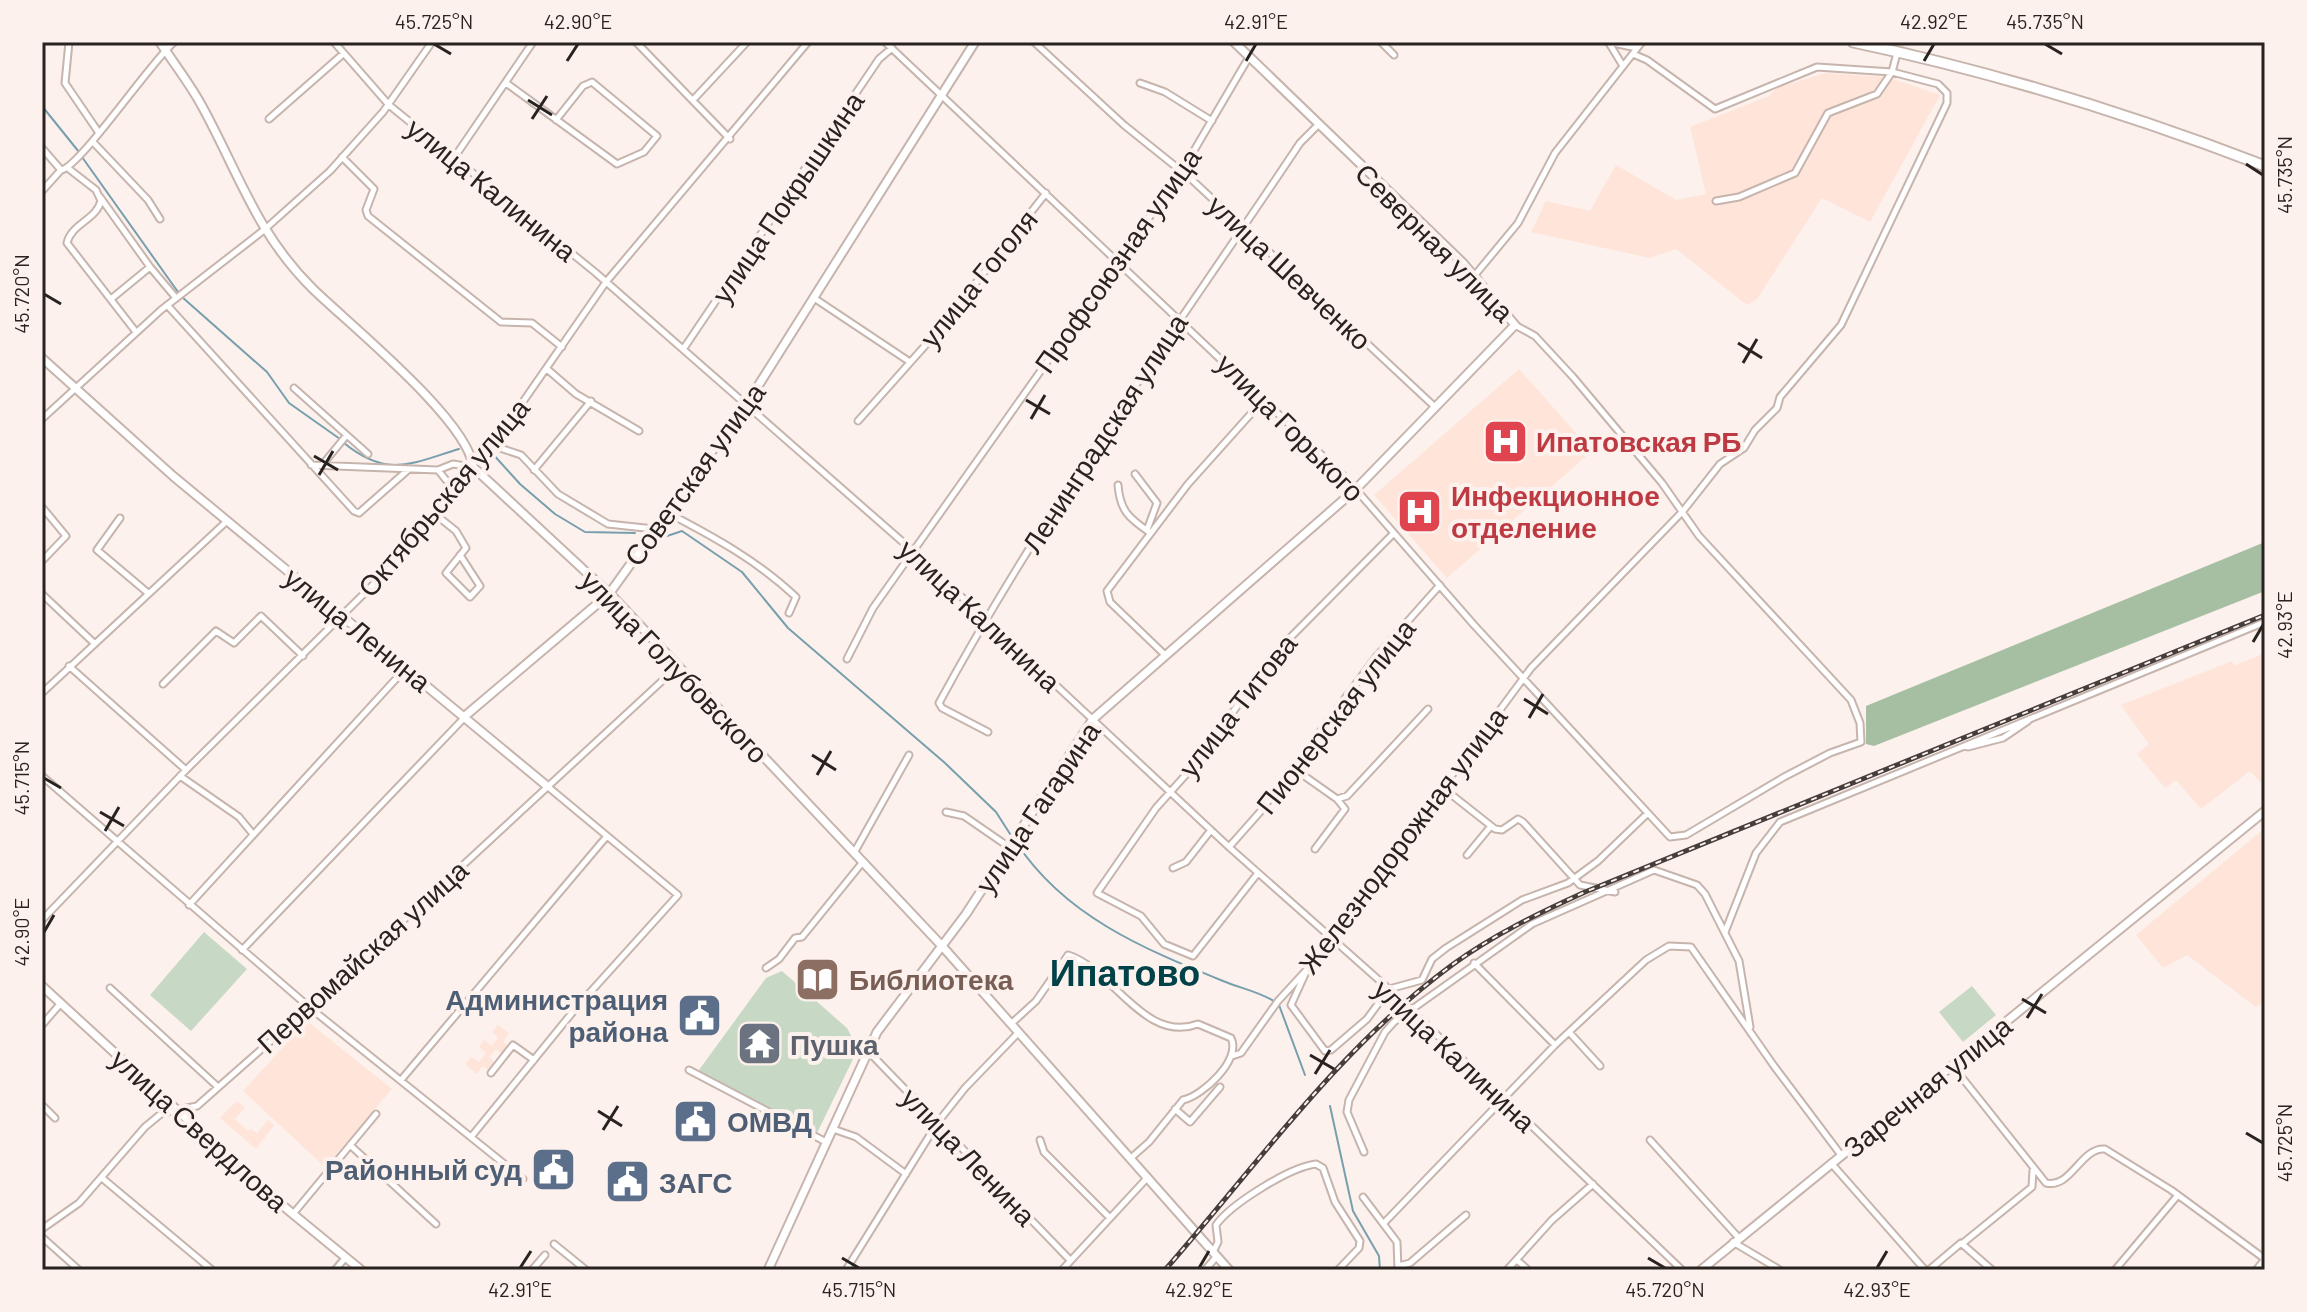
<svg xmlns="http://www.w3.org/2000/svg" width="2307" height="1312" viewBox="0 0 2307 1312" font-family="Barlow,sans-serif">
<rect width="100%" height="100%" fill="#fcf1ec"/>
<path fill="#ffe4d9" d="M1825 73 1887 77 1940 95 1870 222 1822 198 1757 299 1747 305 1676 249 1650 258 1531 232 1546 201 1590 211 1616 165 1676 200 1706 194 1690 127 1769 96 1777 88Z
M1519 369 1592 451 1447 578 1374 495Z
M2265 653V782L2262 784 2250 771 2201 809 2176 780 2165 788 2137 754 2149 744 2121 705 2232 661 2234 666Z
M2265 828V1000L2256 1007 2187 955 2163 968 2136 935Z
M307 1021 392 1089 325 1167 243 1091Z
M498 1025 509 1033 503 1042 509 1047 504 1055 496 1049 489 1057 496 1063 489 1071 483 1066 477 1074 465 1064 471 1057 479 1062 486 1053 479 1047 484 1040 492 1046 498 1037 492 1032Z
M237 1101 245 1108 235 1119 248 1131 251 1129 257 1133 268 1120 274 1125 256 1149 220 1118Z"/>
<path fill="#c7d9c5" d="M204 932 247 969 191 1031 150 995Z
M782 971 847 1028 858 1049 817 1133 698 1074 703 1073 699 1070 766 978Z
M1972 986 1996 1015 1963 1042 1939 1012Z"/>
<path fill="#a6bfa3" d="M2265 542V591L1874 746 1866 744V706Z"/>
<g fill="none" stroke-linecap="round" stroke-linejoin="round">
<path stroke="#789fad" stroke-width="2" d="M42 106 79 152
M82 157 178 292
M182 297 267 372 289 403 340 439
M344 443C388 479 412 463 459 449
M491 452 520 484 555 514 585 532 635 533
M658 539 682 531 742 572 788 628 945 763 996 812 1012 837
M1016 842C1064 916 1144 949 1223 981 1240 988 1257 991 1274 1001
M1279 1005 1305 1075
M1330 1106 1353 1211 1379 1256 1380 1270"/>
<defs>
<path id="minor" d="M69 42 65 83 99 133
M334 42 389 105 596 273 905 544 1229 847 1389 989 1682 1270
M636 42 730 139
M885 42 1346 478 1474 625 1670 837 1686 835 1784 777 1830 753 1861 742 1860 723 1851 700 1699 536 1662 483 1573 377 1535 336 1515 325
M1034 42 1124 125 1190 178 1435 407
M1381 42 1394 55
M1608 42 1637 48
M1609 43 1623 66
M1633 54 1647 60 1715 109 1817 67 1892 72 1877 94 1828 113 1795 173 1739 197 1716 201
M506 83 617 164 644 152 657 136 592 82 583 86 556 120
M1140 83 1165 92 1212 121
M693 100 747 42
M269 119 343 54
M93 142 148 200 160 219
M42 148 61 170
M342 157 374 189 366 210 368 216 501 322 532 323 562 347
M454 158 533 42
M69 169 96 190 101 201C96 220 71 224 67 243L136 332
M61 170C79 168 150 63 174 42
M42 191 61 170
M100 197 150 267
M1475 275 1518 223 1555 153 1642 42
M814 298 910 362
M111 299 150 267 176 298
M167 305 354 511 359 513 409 469
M684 348 879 59 892 48
M547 369 576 394 639 431
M294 388 368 454
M42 419 161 310 264 230 330 171 383 112 432 42
M858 421 939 330 1046 193
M491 445 521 455 558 494 608 524 654 529
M323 464 346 436
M311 465 438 470 453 464 471 467
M438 470 446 480 457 485
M534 470 591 401
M1135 474 1157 503 1147 530
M1118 485C1120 511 1129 518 1149 532
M42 507 66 536 42 561
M668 513C714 537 758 561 796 597L789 613
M436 515 456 531 466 548 446 573 470 597 480 586 460 555
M120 518 97 550 148 593
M42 594 94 643
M1164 654 1110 602 1107 591 1188 484 1265 398
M847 659 873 608 1182 171 1249 57
M69 666 186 770
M163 684 216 631 234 643 261 616 303 656
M42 693 227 521
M988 732 942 708 939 703C1045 507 1177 328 1300 143L1318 125
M1968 747 2003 738 2028 721
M1293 768 1337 799 1347 796 1428 709
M42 776 309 1007 523 1179
M180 776 239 817 252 833
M1443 788 1495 829 1502 830 1518 819 1523 822 1580 885 1615 892
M946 812 964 816 1009 847
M1229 847 1260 812 1376 657 1440 585
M1315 849 1345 809 1337 799
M854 853 909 755
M1467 855 1491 826
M1173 868 1186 862 1211 830
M1258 873 1193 956 1164 944 1141 916 1097 893 1156 808 1199 760 1274 654 1394 533
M189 905 405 669
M42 920 186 770 405 553 479 455 502 432 606 282 808 42
M1725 932 1756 853 1780 822 2265 622
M242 950 465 717
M1474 963 1555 1045
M766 968 779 959 795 938 802 937 862 863
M1306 972 1291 1005 1325 1051 1331 1050 1367 1019 1389 989 1422 980 1432 959 1446 948 1522 900 1568 883 1598 861 1648 813
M110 988 218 1087
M1012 1023 1036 1001 1068 955C1113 969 1144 1044 1198 1024L1231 1038C1242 1060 1202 1096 1183 1100L1149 1142 1132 1157
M42 1025 61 1003
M1569 1032 1600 1066
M868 1051 1070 1260
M1232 1056 1241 1053 1278 1001 1323 952 1328 945 1327 936 1358 902 1531 668 1683 511 1720 464 1744 448 1755 430 1777 408 1780 397 1841 325 1947 103V93L1938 84 1892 72 1897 53
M1952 1065 2046 1183C2071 1189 2081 1147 2105 1149L2171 1190 2265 1259
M689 1070 826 1142
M491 1073 513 1045 534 1060
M401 1080 607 836
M42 1105 55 1118
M1175 1109 1190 1122 1220 1087
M833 1129 856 1137 906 1174
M471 1137 576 1008 678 895 547 786
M1040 1140 1044 1152 1110 1218
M1650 1140 1738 1237
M350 1145 436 1224
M1364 1152 1347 1112 1349 1100 1385 1032 1394 1022 1532 924 1654 870 1697 885 1705 894 1739 961 1750 1027
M1831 1163 1925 1270
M102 1178 212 1270
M1363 1197 1397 1242 1398 1270
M293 1214 376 1114
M1384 1223 1555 1045 1646 960 1669 946 1691 947 1774 1066 1841 1155
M42 1229 79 1203 145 1127 162 1113 197 1106 315 1002 676 668
M42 1237 79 1270
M1733 1242 1780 1270
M1963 1243 2032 1187 2033 1170
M554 1244 586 1270
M1213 1252 1218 1242 1216 1225C1231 1204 1290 1167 1316 1164L1323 1168 1335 1202 1360 1241 1359 1248 1338 1270
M1517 1260 1528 1270
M1398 1266 1410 1263 1466 1215
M335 1270 346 1257
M532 1270 545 1255
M846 1270 938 1122 965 1088 1019 1032
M1062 1270 1148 1177
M1205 1270 1217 1256
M1507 1270 1552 1220 1593 1184
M1929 1270 1961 1243 1992 1270
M2115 1270 2178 1195
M2256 1270 2265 1259"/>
<path id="tertiary" d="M160 42C174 64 191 85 203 108 239 174 257 234 313 289 349 324 469 421 473 467L614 598 942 946 1229 1270
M42 358 173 476 547 786
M465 716 609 594 753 394 975 42
M42 986 265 1191 361 1270
M768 1270 877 1032 966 914 1093 719 1356 489 1515 325 1463 263 1234 42
M1701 1270 2265 811"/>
<path id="trunk" d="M1853 42C1995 72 2130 114 2265 166"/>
</defs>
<use href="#minor" stroke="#c6b4ad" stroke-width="9"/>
<use href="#tertiary" stroke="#c6b4ad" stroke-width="11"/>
<use href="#trunk" stroke="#c6b4ad" stroke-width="13"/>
<use href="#minor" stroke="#fff" stroke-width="5"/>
<use href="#tertiary" stroke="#fff" stroke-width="7"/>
<use href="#trunk" stroke="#fff" stroke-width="9"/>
<defs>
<path id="rail" d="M1165 1270C1256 1166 1340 1047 1452 965 1493 935 1539 913 1585 892L2265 615"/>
</defs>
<use href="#rail" stroke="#453e3b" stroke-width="5"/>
<use href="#rail" stroke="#fcf1ec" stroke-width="2" stroke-dasharray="6" stroke-linecap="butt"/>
</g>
<path fill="none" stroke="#292320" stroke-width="3" d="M434 44 451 54M2045 44 2062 54M567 61 578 44M1246 61 1256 44M1924 61 1934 44M528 100 552 115M532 119 547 96M2246 164 2263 175M44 294 61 304M1738 343 1762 358M1743 363 1757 339M1026 400 1050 414M1031 419 1045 395M314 456 338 470M319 475 333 451M2253 642 2263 625M1524 699 1548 714M1529 718 1543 694M812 755 836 770M817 775 831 751M44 778 61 788M100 812 124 826M105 831 119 807M44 932 54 915M2022 999 2046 1013M2027 1018 2042 994M1310 1055 1334 1069M1315 1074 1330 1050M598 1111 622 1126M603 1130 618 1106M2246 1133 2263 1143M842 1258 859 1268M1648 1258 1665 1268M520 1268 531 1251M1199 1268 1209 1251M1877 1268 1887 1251"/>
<defs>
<symbol id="hospital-square" viewBox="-11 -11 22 22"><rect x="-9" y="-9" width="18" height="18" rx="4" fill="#e0444e" stroke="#fcf1ec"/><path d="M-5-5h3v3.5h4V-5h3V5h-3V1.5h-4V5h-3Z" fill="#fff"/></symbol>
<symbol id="library-square" viewBox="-11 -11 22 22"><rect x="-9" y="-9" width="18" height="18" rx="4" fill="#8d6e63" stroke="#fcf1ec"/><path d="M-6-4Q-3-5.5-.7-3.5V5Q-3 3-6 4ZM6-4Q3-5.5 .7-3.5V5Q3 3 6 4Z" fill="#fff"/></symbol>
<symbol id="civic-square" viewBox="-11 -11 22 22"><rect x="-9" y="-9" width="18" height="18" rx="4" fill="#5c6f8a" stroke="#fcf1ec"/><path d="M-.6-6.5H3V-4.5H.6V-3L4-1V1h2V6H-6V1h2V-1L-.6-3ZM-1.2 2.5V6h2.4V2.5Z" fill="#fff"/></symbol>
<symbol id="temple-square" viewBox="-11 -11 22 22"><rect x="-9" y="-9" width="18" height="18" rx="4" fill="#6b7280" stroke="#fcf1ec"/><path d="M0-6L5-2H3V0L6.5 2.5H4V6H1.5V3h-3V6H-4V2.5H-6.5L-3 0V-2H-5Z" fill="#fff"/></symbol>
</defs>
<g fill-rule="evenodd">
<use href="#hospital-square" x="1480" y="416" width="51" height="51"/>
<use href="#hospital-square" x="1394" y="486" width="51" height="51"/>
<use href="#library-square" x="792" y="954" width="51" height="51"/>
<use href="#civic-square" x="674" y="990" width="51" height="51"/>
<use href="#temple-square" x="734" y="1018" width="51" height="51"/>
<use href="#civic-square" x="670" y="1096" width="51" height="51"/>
<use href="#civic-square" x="528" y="1144" width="51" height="51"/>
<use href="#civic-square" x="602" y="1156" width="51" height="51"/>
</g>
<g text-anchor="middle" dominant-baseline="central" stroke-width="8" stroke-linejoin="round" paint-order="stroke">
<g font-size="28" fill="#292320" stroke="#fcf1ec">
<text transform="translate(492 189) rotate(39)">улица Калинина</text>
<text transform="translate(787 197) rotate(-56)">улица Покрышкина</text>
<text transform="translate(1435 242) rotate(45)">Северная улица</text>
<text transform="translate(1117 260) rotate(-55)">Профсоюзная улица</text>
<text transform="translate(1290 272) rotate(43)">улица Шевченко</text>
<text transform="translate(978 278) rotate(-51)">улица Гоголя</text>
<text transform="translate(1291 427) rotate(45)">улица Горького</text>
<text transform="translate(1104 433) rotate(-57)">Ленинградская улица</text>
<text transform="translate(694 474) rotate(-54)">Советская улица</text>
<text transform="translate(443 497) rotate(-50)">Октябрьская улица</text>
<text transform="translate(980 615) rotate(43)">улица Калинина</text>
<text transform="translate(358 629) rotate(39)">улица Ленина</text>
<text transform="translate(675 666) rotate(46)">улица Голубовского</text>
<text transform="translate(1237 705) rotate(-52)">улица Титова</text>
<text transform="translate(1335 716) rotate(-52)">Пионерская улица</text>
<text transform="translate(1037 807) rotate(-56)">улица Гагарина</text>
<text transform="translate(1402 840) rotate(-53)">Железнодорожная улица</text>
<text transform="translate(362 956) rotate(-42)">Первомайская улица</text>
<text transform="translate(1455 1055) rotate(43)">улица Калинина</text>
<text transform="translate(1927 1086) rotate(-39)">Заречная улица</text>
<text transform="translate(200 1130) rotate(42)">улица Свердлова</text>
<text transform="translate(969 1156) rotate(46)">улица Ленина</text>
</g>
<g font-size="28" font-weight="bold" fill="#be3a42" stroke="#fcf1ec" text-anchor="start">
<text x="1536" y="441">Ипатовская РБ</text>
<text x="1451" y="495">Инфекционное<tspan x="1451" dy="32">отделение</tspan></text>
</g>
<g font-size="28" font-weight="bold" fill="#785e54" stroke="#fcf1ec" text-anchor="start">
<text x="849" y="979">Библиотека</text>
</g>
<g font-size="28" font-weight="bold" fill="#4e5e75" stroke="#fcf1ec" text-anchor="end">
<text x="668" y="999">Администрация<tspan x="668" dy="32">района</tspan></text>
<text x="727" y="1121" text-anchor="start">ОМВД</text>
<text x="522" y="1169">Районный суд</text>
<text x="659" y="1182" text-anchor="start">ЗАГС</text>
</g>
<g font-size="28" font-weight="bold" fill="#5b616d" stroke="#fcf1ec" text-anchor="start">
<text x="790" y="1044">Пушка</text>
</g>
<g font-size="36" font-weight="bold" fill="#004247" stroke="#fcf1ec">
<text x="1125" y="971">Ипатово</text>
</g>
</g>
<rect width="2307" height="1312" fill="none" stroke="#fcf1ec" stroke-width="88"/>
<rect x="44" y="44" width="2219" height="1224" fill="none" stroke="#292320" stroke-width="3"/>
<g font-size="20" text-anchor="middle" fill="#292320">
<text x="434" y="29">45.725°N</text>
<text x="578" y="29">42.90°E</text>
<text x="1256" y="29">42.91°E</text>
<text x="1934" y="29">42.92°E</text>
<text x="2045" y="29">45.735°N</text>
<text transform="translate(2285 175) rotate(-90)" y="7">45.735°N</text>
<text transform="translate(22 294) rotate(-90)" y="7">45.720°N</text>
<text transform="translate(2285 625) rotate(-90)" y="7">42.93°E</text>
<text transform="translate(22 778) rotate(-90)" y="7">45.715°N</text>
<text transform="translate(22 932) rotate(-90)" y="7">42.90°E</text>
<text transform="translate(2285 1143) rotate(-90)" y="7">45.725°N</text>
<text x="520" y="1297">42.91°E</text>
<text x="859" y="1297">45.715°N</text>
<text x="1199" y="1297">42.92°E</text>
<text x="1665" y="1297">45.720°N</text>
<text x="1877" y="1297">42.93°E</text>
</g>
</svg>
